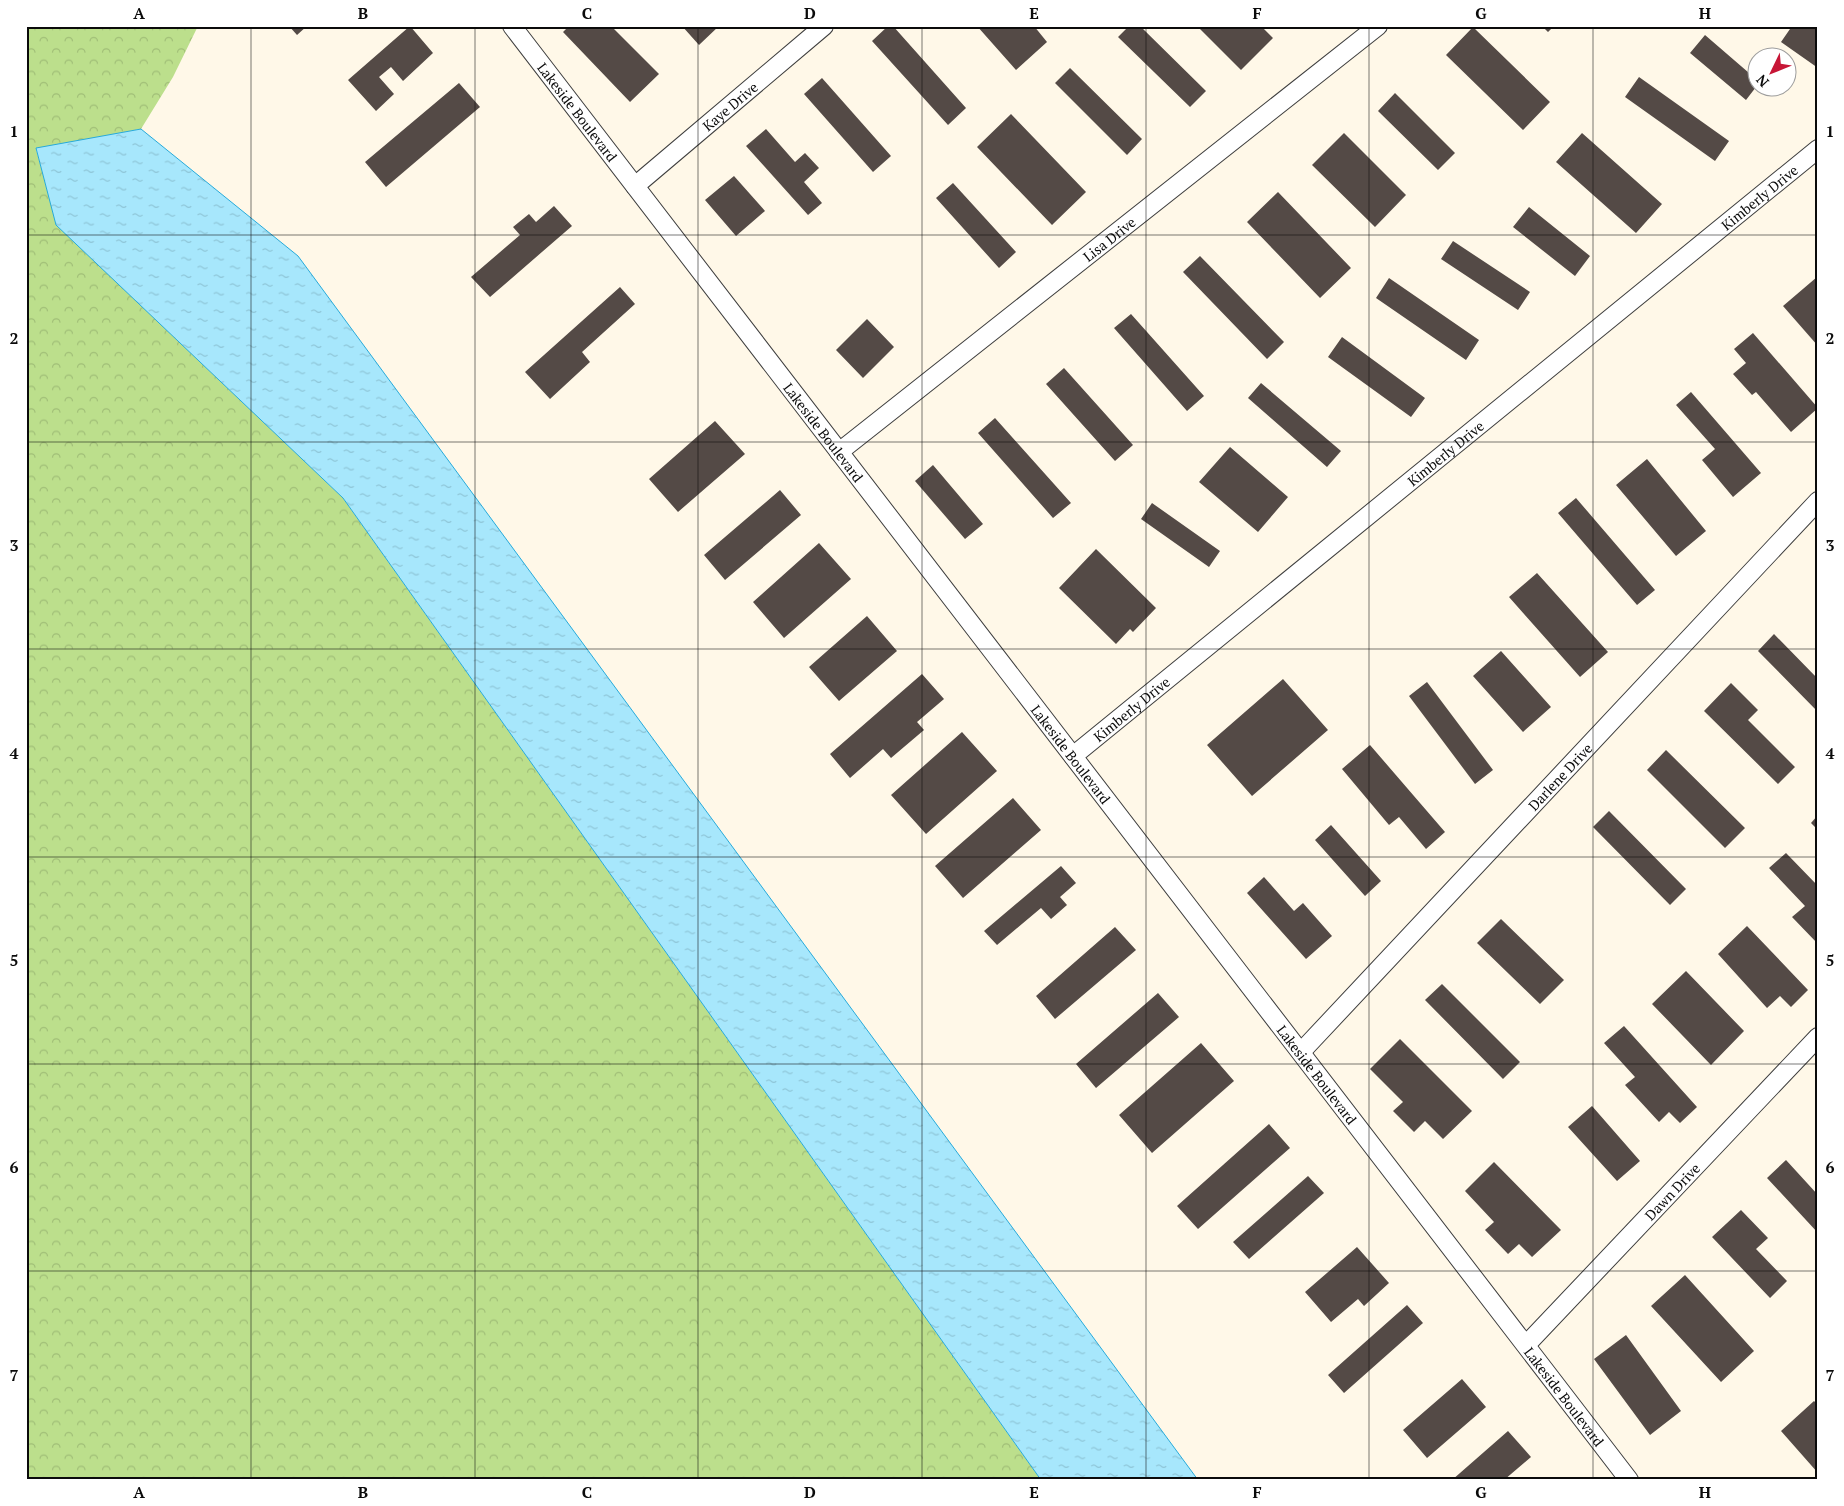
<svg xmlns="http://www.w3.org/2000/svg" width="1844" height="1506" viewBox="0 0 1844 1506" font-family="'PT Serif',serif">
<defs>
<pattern id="forest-crowns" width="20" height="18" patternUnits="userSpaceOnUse" patternTransform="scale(1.25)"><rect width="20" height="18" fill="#bcdf8c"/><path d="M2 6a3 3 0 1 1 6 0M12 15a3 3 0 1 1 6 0" fill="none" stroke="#a0be77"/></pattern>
<pattern id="water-ripples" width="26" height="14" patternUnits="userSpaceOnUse" patternTransform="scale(1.25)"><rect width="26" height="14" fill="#a7e7fc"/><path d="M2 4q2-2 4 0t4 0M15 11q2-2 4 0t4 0" fill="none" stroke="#8ec5d7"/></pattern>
</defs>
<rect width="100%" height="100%" fill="#fff8e8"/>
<path fill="url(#forest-crowns)" d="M26 26H198L173 77 141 129 36 149 57 225 343 498 1041 1480H26Z"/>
<path fill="url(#water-ripples)" stroke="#27aada" d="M141 129 298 256 1198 1480H1041L343 498 56 225 36 148Z"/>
<path fill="#544a46" d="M289 26H307L297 35Z
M410 26 433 53 403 81 391 67 379 77 394 94 376 111 348 80Z
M569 26H611L659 74 630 102 563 32Z
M682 26H719L699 45Z
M888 26H893L966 108 948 125 872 41Z
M977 26H1034L1047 42 1016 70Z
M1129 26H1140L1206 91 1190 107 1118 37Z
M1197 26H1261L1273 38 1241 70Z
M1542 26H1554L1548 32Z
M1787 26H1818V68L1781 42 1790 29Z
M1473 27 1550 102 1523 130 1446 55Z
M1705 35 1756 79V87L1746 100 1690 53Z
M1070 68 1142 139 1127 155 1055 83Z
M1639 77 1729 141 1715 161 1625 97Z
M822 78 891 156 873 172 804 94Z
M459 83 480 107 386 187 365 162Z
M1395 93 1455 153 1438 170 1378 111Z
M1011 114 1086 192 1052 225 977 147Z
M766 129 795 162 805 153 819 168 804 182 822 203 808 215 746 146Z
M1344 133 1406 195 1375 227 1312 165Z
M1582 133 1662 204 1636 233 1556 162Z
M734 176 765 211 736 236 705 200Z
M953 183 1016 252 999 268 936 198Z
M1278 192 1351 268 1320 298 1247 222Z
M554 206 572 226 490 297 471 277 520 235 513 227 529 214 536 222Z
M1529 207 1590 256 1575 276 1513 227Z
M1453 241 1530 292 1518 310 1441 259Z
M1200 256 1284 342 1267 359 1183 272Z
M1817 277 1818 278V346L1783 306Z
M1389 278 1479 340 1466 360 1376 298Z
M620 287 635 304 582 352 590 362 550 399 525 372Z
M1131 314 1204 396 1187 411 1114 328Z
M867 319 894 347 863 378 836 350Z
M1753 333 1818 408 1791 432 1756 392 1752 395 1733 374 1746 363 1734 349Z
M1342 337 1425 398 1411 417 1328 357Z
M1064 368 1133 445 1115 461 1046 384Z
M1261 383 1341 451 1327 467 1248 398Z
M1691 392 1761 473 1733 497 1702 460 1715 449 1676 405Z
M995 418 1071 503 1053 518 978 433Z
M715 421 745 454 678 512 649 479Z
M1230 447 1288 497 1258 532 1199 482Z
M1647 459 1706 531 1676 556 1616 485Z
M933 465 983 524 965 539 915 481Z
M780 490 801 515 725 580 704 555Z
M1576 498 1655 590 1637 605 1558 513Z
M1152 503 1220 551 1209 567 1141 519Z
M819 543 851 579 784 638 753 602Z
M1096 549 1156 608 1133 632 1130 629 1116 644 1059 588Z
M1537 573 1608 652 1580 677 1509 597Z
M867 616 897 651 839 701 809 667Z
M1774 634 1818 679V712L1758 651Z
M1501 651 1551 707 1523 732 1473 676Z
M922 674 944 699 917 722 924 730 891 758 883 749 850 778 830 754Z
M1283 679 1328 730 1252 796 1207 745Z
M1427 682 1493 770 1475 784 1409 696Z
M1731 683 1758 710 1748 720 1795 767 1778 784 1704 711Z
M962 732 997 771 926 834 891 795Z
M1370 745 1445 832 1426 849 1399 817 1389 825 1342 769Z
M1666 750 1745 828 1725 848 1647 770Z
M1013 798 1041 830 963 898 935 866Z
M1609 811 1686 889 1670 905 1593 827Z
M1818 815V830L1811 823Z
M1331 825 1381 881 1365 896 1315 840Z
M1786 853 1818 886V944L1792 917 1805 906 1769 868Z
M1061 866 1076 883 1060 897 1067 905 1051 919 1041 908 997 945 984 931Z
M1264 877 1294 911 1303 903 1332 936 1306 959 1247 893Z
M1501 919 1564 980 1540 1004 1477 943Z
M1747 926 1808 990 1791 1007 1780 996 1767 1008 1718 954Z
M1115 927 1136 950 1055 1019 1036 996Z
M1686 971 1744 1031 1711 1065 1652 1004Z
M1442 984 1520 1062 1503 1079 1425 1000Z
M1158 993 1179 1017 1096 1088 1076 1064Z
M1624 1026 1697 1107 1680 1123 1669 1112 1659 1122 1625 1085 1635 1077 1604 1043Z
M1400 1039 1472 1111 1443 1139 1425 1121 1414 1132 1393 1111 1403 1102 1370 1069Z
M1201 1043 1234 1081 1152 1153 1119 1115Z
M1592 1106 1640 1161 1617 1181 1568 1127Z
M1269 1124 1290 1148 1198 1229 1177 1206Z
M1786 1160 1818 1195V1233L1767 1178Z
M1494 1162 1561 1230 1532 1257 1519 1244 1508 1254 1485 1230 1494 1222 1465 1191Z
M1308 1176 1324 1193 1249 1259 1233 1242Z
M1741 1210 1768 1238 1756 1249 1787 1281 1770 1298 1712 1237Z
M1357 1247 1389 1283 1364 1306 1358 1299 1331 1322 1305 1292Z
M1685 1275 1754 1351 1721 1382 1651 1306Z
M1407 1305 1423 1323 1344 1393 1328 1375Z
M1626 1335 1681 1411 1650 1435 1594 1359Z
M1462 1379 1486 1407 1427 1458 1403 1430Z
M1814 1401 1818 1405V1473L1781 1431Z
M1508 1431 1531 1457 1504 1480H1452Z"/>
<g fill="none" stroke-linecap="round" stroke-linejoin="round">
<defs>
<g id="service">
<path id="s1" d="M512 26 1629 1480"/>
<path id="s2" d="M635 186 824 26"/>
<path id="s3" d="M839 452 1378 26"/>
<path id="s4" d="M1073 756 1818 149"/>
<path id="s5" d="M1301 1052 1818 501"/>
<path id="s6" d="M1526 1345 1818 1037"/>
</g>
</defs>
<use href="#service" stroke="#3e3e3e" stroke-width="20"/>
<use href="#service" stroke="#fff" stroke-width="18"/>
</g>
<path fill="none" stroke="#0b0b0b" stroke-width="1" stroke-opacity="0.55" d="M251 26V1480M475 26V1480M698 26V1480M922 26V1480M1146 26V1480M1369 26V1480M1593 26V1480M26 235H1818M26 442H1818M26 649H1818M26 857H1818M26 1064H1818M26 1271H1818"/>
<g text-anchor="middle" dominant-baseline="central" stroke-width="5" stroke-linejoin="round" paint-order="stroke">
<g font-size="14" fill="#0b0b0b" stroke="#fff">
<text stroke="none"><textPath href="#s2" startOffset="124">Kaye Drive</textPath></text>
<text stroke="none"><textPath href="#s1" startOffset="108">Lakeside Boulevard</textPath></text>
<text stroke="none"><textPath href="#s4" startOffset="885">Kimberly Drive</textPath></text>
<text stroke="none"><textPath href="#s3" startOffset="344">Lisa Drive</textPath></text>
<text stroke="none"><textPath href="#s1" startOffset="512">Lakeside Boulevard</textPath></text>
<text stroke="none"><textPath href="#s4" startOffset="480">Kimberly Drive</textPath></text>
<text stroke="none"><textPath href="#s4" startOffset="75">Kimberly Drive</textPath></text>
<text stroke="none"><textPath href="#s1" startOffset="918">Lakeside Boulevard</textPath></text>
<text stroke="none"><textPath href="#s5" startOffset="378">Darlene Drive</textPath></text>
<text stroke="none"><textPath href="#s1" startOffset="1322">Lakeside Boulevard</textPath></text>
<text stroke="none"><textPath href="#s6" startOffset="212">Dawn Drive</textPath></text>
<text stroke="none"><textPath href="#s1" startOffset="1728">Lakeside Boulevard</textPath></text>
</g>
</g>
<rect width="1844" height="1506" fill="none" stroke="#ffffff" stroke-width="55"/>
<g transform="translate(1772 72) rotate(227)"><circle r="24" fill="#ffffff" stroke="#9d9d9d"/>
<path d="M0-4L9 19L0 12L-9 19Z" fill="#c71636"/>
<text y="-8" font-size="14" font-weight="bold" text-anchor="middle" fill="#0b0b0b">N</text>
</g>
<rect x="28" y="28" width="1788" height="1450" fill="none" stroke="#0b0b0b" stroke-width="2"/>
<g font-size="16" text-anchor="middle" font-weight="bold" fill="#0b0b0b">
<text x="139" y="19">A</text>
<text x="363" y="19">B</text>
<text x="587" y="19">C</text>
<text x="810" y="19">D</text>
<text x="1034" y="19">E</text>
<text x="1257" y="19">F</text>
<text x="1481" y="19">G</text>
<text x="1705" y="19">H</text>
<text x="14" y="137">1</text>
<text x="1830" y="137">1</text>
<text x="14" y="344">2</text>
<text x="1830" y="344">2</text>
<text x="14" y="551">3</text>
<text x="1830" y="551">3</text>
<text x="14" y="759">4</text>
<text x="1830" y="759">4</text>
<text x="14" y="966">5</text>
<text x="1830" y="966">5</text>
<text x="14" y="1173">6</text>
<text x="1830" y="1173">6</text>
<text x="14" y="1381">7</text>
<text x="1830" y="1381">7</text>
<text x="139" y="1498">A</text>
<text x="363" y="1498">B</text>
<text x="587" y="1498">C</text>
<text x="810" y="1498">D</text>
<text x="1034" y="1498">E</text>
<text x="1257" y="1498">F</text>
<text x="1481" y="1498">G</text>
<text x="1705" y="1498">H</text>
</g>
</svg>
